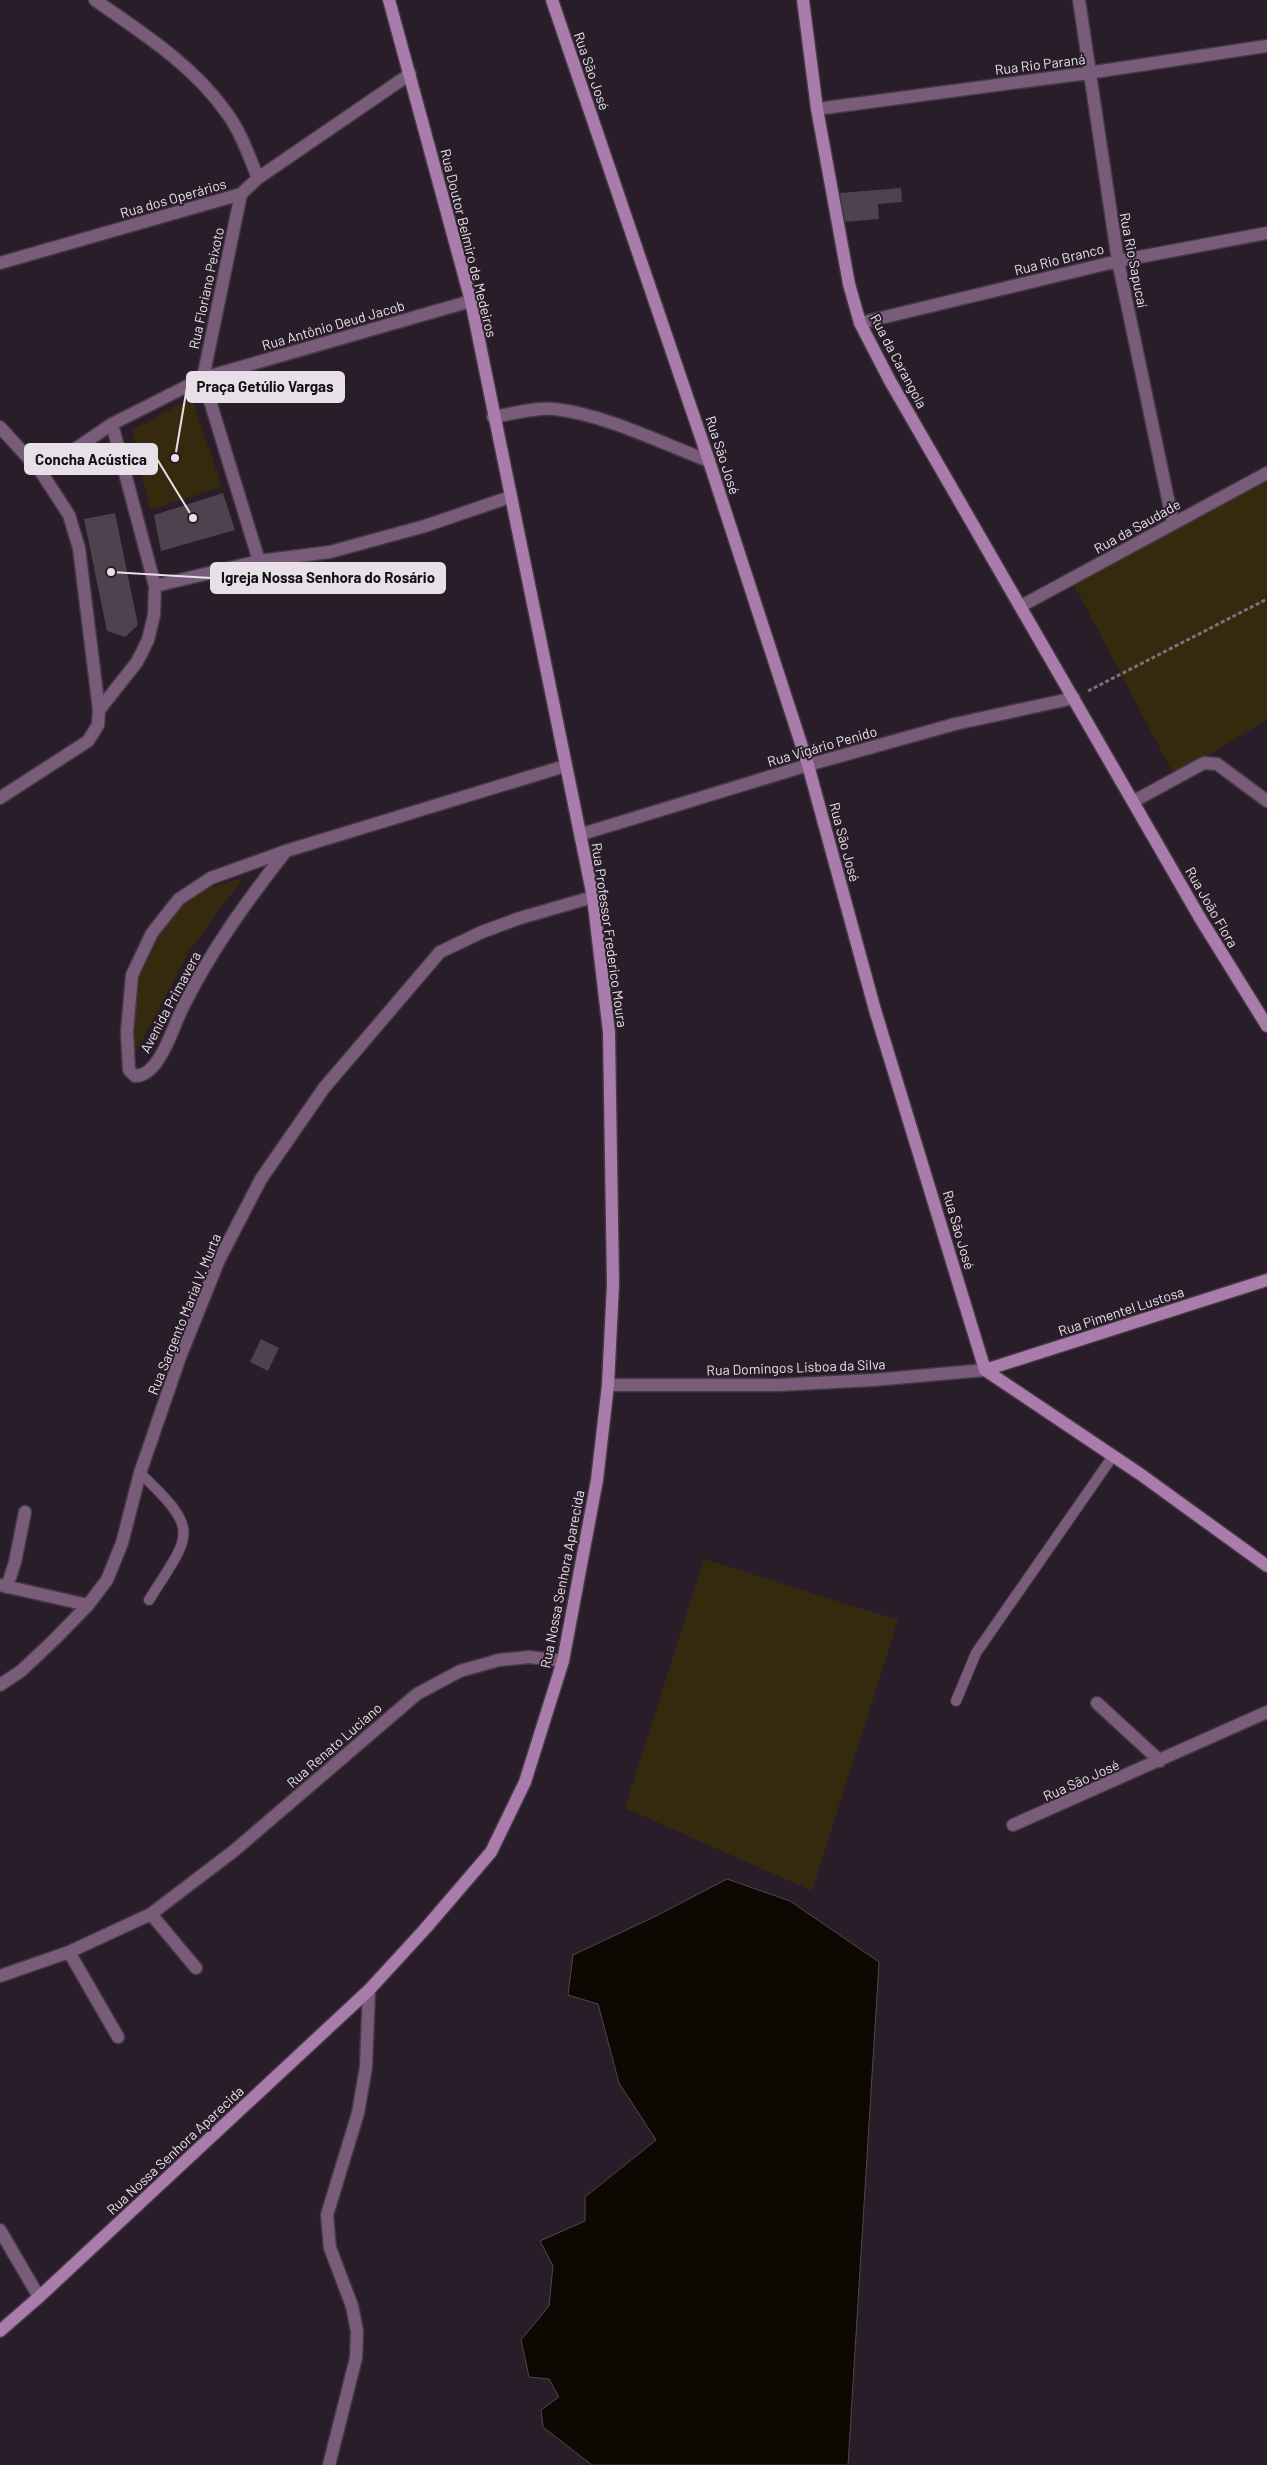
<svg xmlns="http://www.w3.org/2000/svg" width="1267" height="2465" viewBox="0 0 1267 2465" font-family="Barlow,sans-serif">
<rect width="100%" height="100%" fill="#281d29"/>
<path fill="#362a0e" d="M192 398 222 487 150 510 132 430Z
M1267 478V719L1175 777 1072 581Z
M243 878 188 953 134 1056 136 981 151 943 187 894Z
M704 1559 898 1620 812 1891 625 1808Z"/>
<path fill="#0d0801" stroke="#4e4946" d="M727 1879 790 1901 879 1962 848 2465H592L543 2427 541 2410 559 2397 549 2379 529 2377 521 2340 549 2306 553 2266 540 2241 585 2221V2197L656 2140 619 2083 598 2004 568 1995 573 1955 656 1916Z"/>
<path fill="#4e424f" d="M901 188 902 202 878 204 879 219 843 222 840 193Z
M223 493 235 530 161 551 154 515Z
M115 513 138 625 125 637 107 631 84 519Z
M261 1339 279 1348 268 1371 250 1362Z"/>
<g fill="none" stroke-linecap="round" stroke-linejoin="round">
<defs>
<path id="lane" d="M140 1473C202 1532 191 1533 149 1600
M956 1701 976 1653 1113 1456"/>
<path id="street" d="M95 0C141 32 193 65 226 112 241 132 249 156 258 178
M1079 0 1118 261 1173 523
M817 109 1088 73 1267 46
M241 194 203 378 259 561
M0 263 241 194 258 178 410 74
M860 323 1118 261 1267 233
M493 417C512 414 536 407 555 409 606 415 661 443 709 461
M0 427 41 472 69 515 79 548 99 710 98 725 88 741 0 798
M41 472 112 424 203 378 471 301
M155 586 259 561 330 552 425 526 510 497
M1021 606 1267 473
M99 710 137 662 148 640 154 615 155 586 112 424
M1134 801 1204 763 1217 764 1267 801
M582 834 808 765 955 724 1074 698
M286 851C246 902 209 953 181 1011 172 1030 159 1076 135 1076L129 1070 127 1032 132 975 152 933 179 899 211 878 286 851 565 766
M608 1385H778L873 1380 985 1370
M0 1585 88 1605
M7 1587 15 1562 25 1512
M0 1685 21 1671 55 1639 88 1605 107 1580 122 1543 140 1473 180 1357 219 1260 261 1179 324 1088 440 952 482 932 520 918 593 897
M1097 1703 1160 1761
M1013 1825 1267 1712
M151 1914 196 1968
M69 1952 118 2037
M0 1976 69 1952 151 1914 235 1850 417 1694 460 1671 499 1660 529 1657 563 1661
M0 2230 39 2297
M329 2465 356 2358 357 2331 352 2306 330 2248 327 2215 358 2113 366 2067 369 1990"/>
<path id="secondary" d="M552 0 709 461 808 765 875 1010 985 1370 1140 1474 1267 1566
M803 0 817 109 849 284 860 323 890 381 1200 918 1267 1026
M985 1370 1267 1280
M0 2331 39 2297 369 1990 425 1929 491 1852 525 1782 563 1661 597 1480 608 1385 613 1284 609 1032 593 897 471 301 389 0"/>
</defs>
<use href="#lane" stroke="#433844" stroke-width="12"/>
<use href="#street" stroke="#433844" stroke-width="15"/>
<use href="#secondary" stroke="#433844" stroke-width="15"/>
<path stroke="#7a717b" stroke-width="3" stroke-dasharray="4 2.5" stroke-linecap="butt" d="M1088 691 1267 599"/>
<use href="#lane" stroke="#785c79" stroke-width="10"/>
<use href="#street" stroke="#785c79" stroke-width="12"/>
<use href="#secondary" stroke="#a97cab" stroke-width="12"/>
</g>
<g text-anchor="middle" dominant-baseline="central" stroke-width="4" stroke-linejoin="round" paint-order="stroke">
<g font-size="14" fill="#e7e0e8" stroke="#281d29">
<text transform="translate(1040 64) rotate(-7)">Rua Rio Paraná</text>
<text transform="translate(592 71) rotate(71)">Rua São José</text>
<text transform="translate(173 198) rotate(-16)">Rua dos Operários</text>
<text transform="translate(469 243) rotate(76)">Rua Doutor Belmiro de Medeiros</text>
<text transform="translate(1059 259) rotate(-14)">Rua Rio Branco</text>
<text transform="translate(1134 260) rotate(79)">Rua Rio Sapucaí</text>
<text transform="translate(206 288) rotate(-78)">Rua Floriano Peixoto</text>
<text transform="translate(333 325) rotate(-16)">Rua Antônio Deud Jacob</text>
<text transform="translate(899 361) rotate(62)">Rua da Carangola</text>
<text transform="translate(723 455) rotate(72)">Rua São José</text>
<text transform="translate(1137 526) rotate(-29)">Rua da Saudade</text>
<text transform="translate(822 746) rotate(-16)">Rua Vigário Penido</text>
<text transform="translate(845 842) rotate(75)">Rua São José</text>
<text transform="translate(1212 907) rotate(60)">Rua João Flora</text>
<text transform="translate(610 935) rotate(82)">Rua Professor Frederico Moura</text>
<text transform="translate(170 1002) rotate(-62)">Avenida Primavera</text>
<text transform="translate(959 1230) rotate(74)">Rua São José</text>
<text transform="translate(1121 1311) rotate(-18)">Rua Pimentel Lustosa</text>
<text transform="translate(184 1314) rotate(-68)">Rua Sargento Marial V. Murta</text>
<text transform="translate(796 1367) rotate(-2)">Rua Domingos Lisboa da Silva</text>
<text transform="translate(562 1579) rotate(-79)">Rua Nossa Senhora Aparecida</text>
<text transform="translate(334 1745) rotate(-41)">Rua Renato Luciano</text>
<text transform="translate(1081 1780) rotate(-24)">Rua São José</text>
<text transform="translate(175 2150) rotate(-43)">Rua Nossa Senhora Aparecida</text>
</g>
</g>
<path fill="none" stroke="#e7e0e8" stroke-width="2" d="M175 458L187 387M193 518L157 459M111 572L211 578"/>
<g fill="#e7e0e8" stroke="#281d29" stroke-width="2">
<circle cx="175" cy="458" r="5"/>
<circle cx="193" cy="518" r="5"/>
<circle cx="111" cy="572" r="5"/>
</g>
<g fill="#e7e0e8" stroke="#e7e0e8" stroke-width="2">
<rect x="187" y="372" width="157" height="30" rx="5"/>
<rect x="25" y="444" width="132" height="30" rx="5"/>
<rect x="211" y="563" width="234" height="30" rx="5"/>
</g>
<g font-size="15" text-anchor="middle" font-weight="bold" fill="#111">
<text x="265" y="392">Praça Getúlio Vargas</text>
<text x="91" y="465">Concha Acústica</text>
<text x="328" y="583">Igreja Nossa Senhora do Rosário</text>
</g>
</svg>
